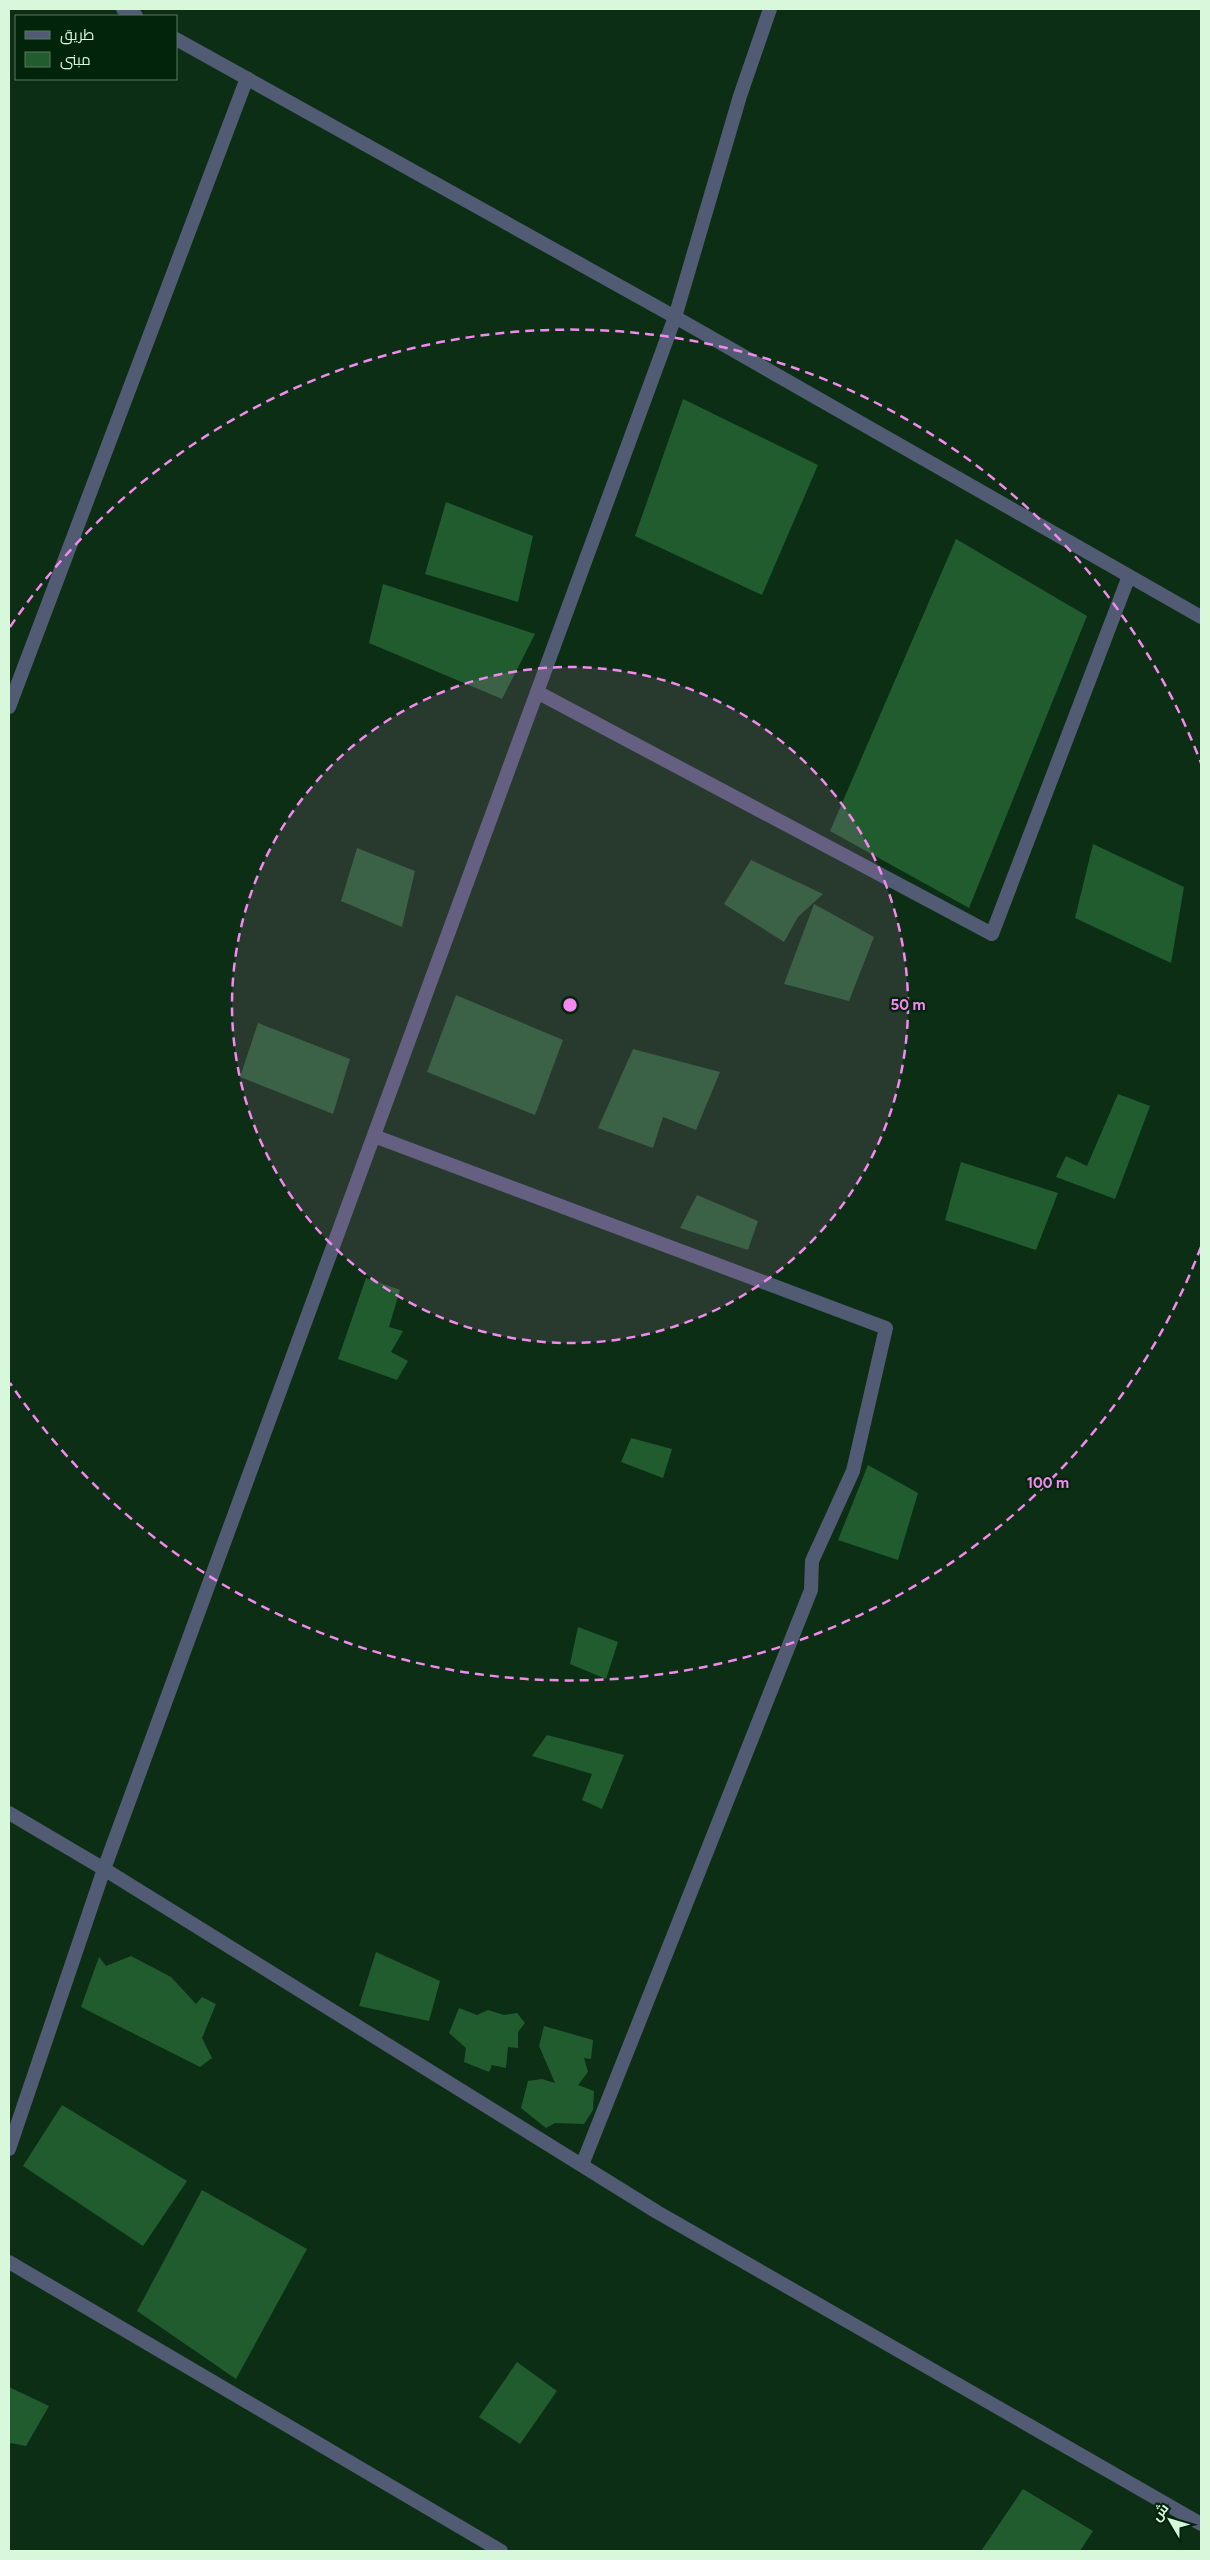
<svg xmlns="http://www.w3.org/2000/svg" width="1210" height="2560" viewBox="0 0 1210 2560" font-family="Figtree,Cairo,sans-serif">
<rect width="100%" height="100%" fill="#0c2e14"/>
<path fill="#215c2f" d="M683 399 818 465 762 595 635 536Z
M446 502 533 536 518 602 425 574Z
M956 539 1087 616 969 908 830 831Z
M383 584 535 634 502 699 369 643Z
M1093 844 1184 887 1171 963 1075 918Z
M357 848 415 871 402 927 341 901Z
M751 860 823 894 798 917 784 942 724 904Z
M814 904 874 937 849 1001 784 984Z
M456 995 563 1040 535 1115 427 1072Z
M258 1023 350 1059 333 1114 240 1077Z
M633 1049 720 1072 696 1130 663 1117 653 1148 598 1128Z
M1118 1094 1150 1106 1115 1199 1056 1177 1066 1156 1087 1166Z
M961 1162 1058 1193 1036 1250 945 1220Z
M697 1195 758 1221 748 1250 680 1228Z
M366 1278 400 1290 389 1327 403 1331 391 1352 408 1361 397 1380 338 1359Z
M631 1438 672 1449 663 1478 621 1462Z
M868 1465 918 1493 898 1560 838 1540Z
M578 1627 618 1642 606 1679 570 1664Z
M547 1735 624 1755 602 1809 582 1800 592 1774 532 1756Z
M376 1952 440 1981 429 2021 359 2006Z
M131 1956 171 1977 196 2004 202 1997 216 2004 202 2038 212 2058 200 2067 81 2007 99 1957 106 1966Z
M459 2008 477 2015 488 2010 504 2015 517 2013 525 2023 518 2032V2048L508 2047 506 2068 492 2065 489 2072 464 2062 466 2048 449 2033Z
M544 2026 593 2040 591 2059 584 2058 588 2072 578 2085 594 2091 593 2110 584 2124 555 2123 546 2128 521 2108 528 2081 542 2079 555 2083 539 2046Z
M62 2105 187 2181 143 2246 23 2166Z
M202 2190 307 2249 236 2379 137 2311Z
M517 2362 557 2391 520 2444 479 2417Z
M9 2387 49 2406 26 2446 11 2443 9 2446Z
M1023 2489 1093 2531 1080 2551H981Z"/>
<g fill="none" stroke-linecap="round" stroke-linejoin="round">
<path stroke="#515b74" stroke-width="14" d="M123 9 136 16
M176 39 675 317 1201 617
M537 692 992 934 1129 576
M9 707 247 78
M374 1136 886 1328 853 1471 812 1561 811 1590 582 2165
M9 1813 104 1869 657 2212 1201 2524
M9 2149 104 1869 675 317 740 96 770 9
M9 2262 501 2551"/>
</g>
<circle cx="570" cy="1005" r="338" fill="#f489f0" fill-opacity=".12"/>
<g fill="none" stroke="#f489f0" stroke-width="2.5" stroke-dasharray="9 6">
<circle cx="570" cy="1005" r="338"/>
<path d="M1201 1247A676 676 0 0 1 10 1383M10 627A676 676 0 0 1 1201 763"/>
</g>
<circle cx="570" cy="1005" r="8" fill="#f489f0" stroke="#02240b" stroke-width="2.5"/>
<g font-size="15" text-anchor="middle" font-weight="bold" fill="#f489f0" stroke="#02240b" stroke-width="4.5" stroke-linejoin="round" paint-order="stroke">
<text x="908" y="1010">50 m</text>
<text x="1048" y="1488">100 m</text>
</g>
<rect width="1210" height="2560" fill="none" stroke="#d8f8db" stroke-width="20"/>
<rect x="15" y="15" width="162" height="65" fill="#02240b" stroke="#58795e"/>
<rect x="25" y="31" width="25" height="8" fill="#515b74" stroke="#58795e"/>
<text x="60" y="40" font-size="15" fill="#d8f8db">طريق</text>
<rect x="25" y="52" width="25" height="15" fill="#215c2f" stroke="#58795e"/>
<text x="60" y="65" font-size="15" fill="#d8f8db">مبنى</text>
<g transform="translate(1170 2520) rotate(308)" stroke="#02240b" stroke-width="4" paint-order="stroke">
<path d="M0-4L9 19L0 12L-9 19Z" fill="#d8f8db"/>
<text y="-8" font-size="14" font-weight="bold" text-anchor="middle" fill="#d8f8db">ش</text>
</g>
</svg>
